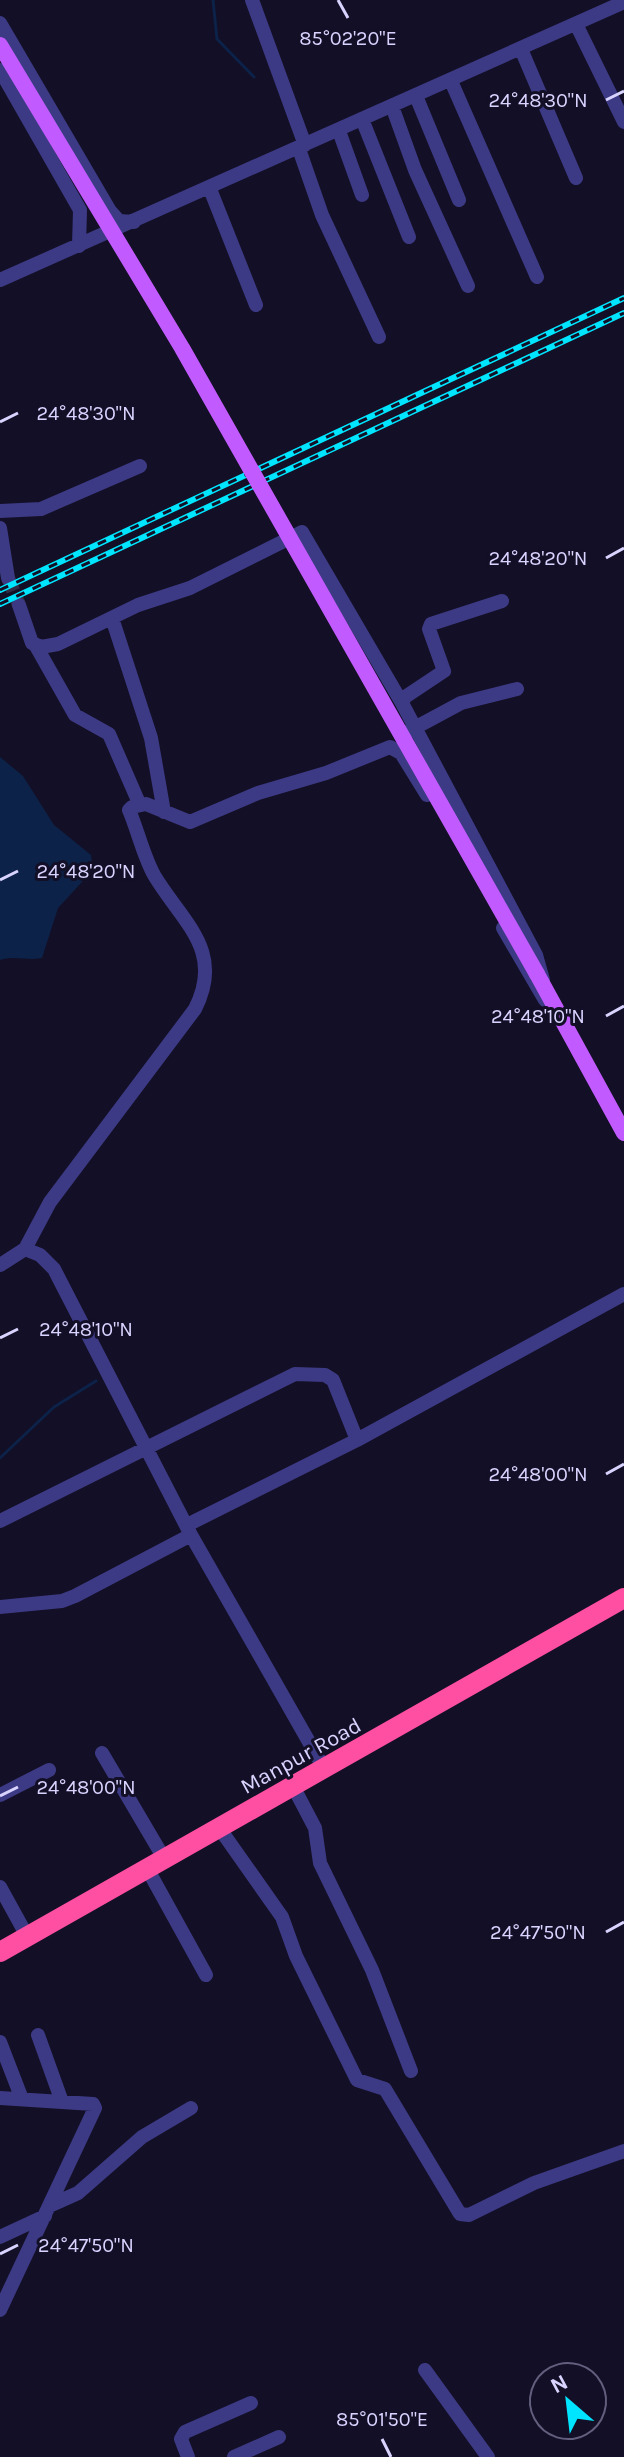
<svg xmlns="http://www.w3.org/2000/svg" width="624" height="2457" viewBox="0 0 624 2457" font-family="Karla,sans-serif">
<rect width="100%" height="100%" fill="#130f26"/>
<path fill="#0c2248" d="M0 757 23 776 54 825 91 855 93 870 58 908 42 958C26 961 15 955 0 960Z"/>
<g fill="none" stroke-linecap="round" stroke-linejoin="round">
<path stroke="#0c2248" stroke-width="3" d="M213 0 217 39 254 77
M0 1458 54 1407 96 1381"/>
<path stroke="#312d47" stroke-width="14" stroke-dasharray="14 7" stroke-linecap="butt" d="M8 578 19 605"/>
<path stroke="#3d3a85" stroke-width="14" d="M252 0 305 145
M0 23 110 211 119 221 134 222
M576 24 624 122
M521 49 576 178
M0 70 80 210 79 246
M451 81 537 277
M416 96 459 200
M392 106 415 170 468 286
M362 119 409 237
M339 131 362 195
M299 149 322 215 379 337
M210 189 256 305
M0 280 624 2
M0 511 41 509 140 466
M0 528 8 578
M502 601 431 624 429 629 444 671 405 697 402 703 536 955 543 980
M19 605 32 643 41 647 58 644 138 605 190 588 302 532 402 703
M112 618 151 738 164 812
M36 646 75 715 109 734 139 803
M409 731 461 703 517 689
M503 928 545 1000
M25 1249 50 1202 195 1009C225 950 182 922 154 875 143 855 138 831 129 810L132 807 146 804 190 822 258 793 326 773 390 747 401 753 427 795
M0 1265 25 1249 40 1255 54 1269 191 1535 325 1770
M0 1521 295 1374 325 1375 333 1380 357 1440
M187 1525 357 1440 624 1294
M0 1607 62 1601 75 1596 191 1535
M102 1753 165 1860
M294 1788 315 1828 320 1863 372 1970 411 2071
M0 1795 49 1770
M220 1829 282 1917 296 1956 357 2080 385 2089 460 2214 469 2215 534 2183 624 2151
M148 1870 206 1975
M0 1887 27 1936
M38 2035 61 2099
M0 2042 22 2099
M0 2098 93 2104 95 2108 0 2310
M49 2206 78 2193 142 2137 191 2108
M0 2237 45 2216
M425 2370 488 2457
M188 2457 181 2439 185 2432 251 2403
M234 2457 279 2437"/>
<path stroke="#c25bff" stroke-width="16" d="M537 974 624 1133"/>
<path stroke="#ff4fa3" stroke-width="20" d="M0 1952 624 1598"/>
<defs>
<path id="rail" d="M0 590 624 298
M0 604 624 313"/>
</defs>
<use href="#rail" stroke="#00e5ff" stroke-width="6"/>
<use href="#rail" stroke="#130f26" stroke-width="3" stroke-dasharray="9" stroke-linecap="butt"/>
<path stroke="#c25bff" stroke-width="16" d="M0 45 182 348 537 974"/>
</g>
<path fill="none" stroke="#d9d4ff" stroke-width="3" d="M338 0 348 18M606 100 624 91M0 422 18 413M606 558 624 548M0 880 18 871M606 1016 624 1006M0 1338 18 1329M606 1474 624 1464M0 1796 18 1787M606 1932 624 1922M0 2254 18 2245M382 2439 391 2457"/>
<g text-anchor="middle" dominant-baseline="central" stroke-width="6" stroke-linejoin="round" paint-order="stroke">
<g font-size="22" fill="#d9d4ff" stroke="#130f26">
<text transform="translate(301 1756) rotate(-29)">Manpur Road</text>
</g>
</g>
<g font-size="20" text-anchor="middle" fill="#d9d4ff" stroke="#130f26" stroke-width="6" stroke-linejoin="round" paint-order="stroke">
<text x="348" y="45">85°02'20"E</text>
<text x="538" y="107">24°48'30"N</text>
<text x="86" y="420">24°48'30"N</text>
<text x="538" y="565">24°48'20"N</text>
<text x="86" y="878">24°48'20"N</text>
<text x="538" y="1023">24°48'10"N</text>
<text x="86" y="1336">24°48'10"N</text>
<text x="538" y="1481">24°48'00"N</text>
<text x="86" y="1794">24°48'00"N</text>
<text x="538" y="1939">24°47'50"N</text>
<text x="86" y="2252">24°47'50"N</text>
<text x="382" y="2426">85°01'50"E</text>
</g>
<g transform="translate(568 2401) rotate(332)"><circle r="38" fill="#130f26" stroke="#625e7d" stroke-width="2"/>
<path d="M0-6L14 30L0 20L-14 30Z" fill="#00e5ff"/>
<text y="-12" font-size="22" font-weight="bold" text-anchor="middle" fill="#d9d4ff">N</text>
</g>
</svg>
